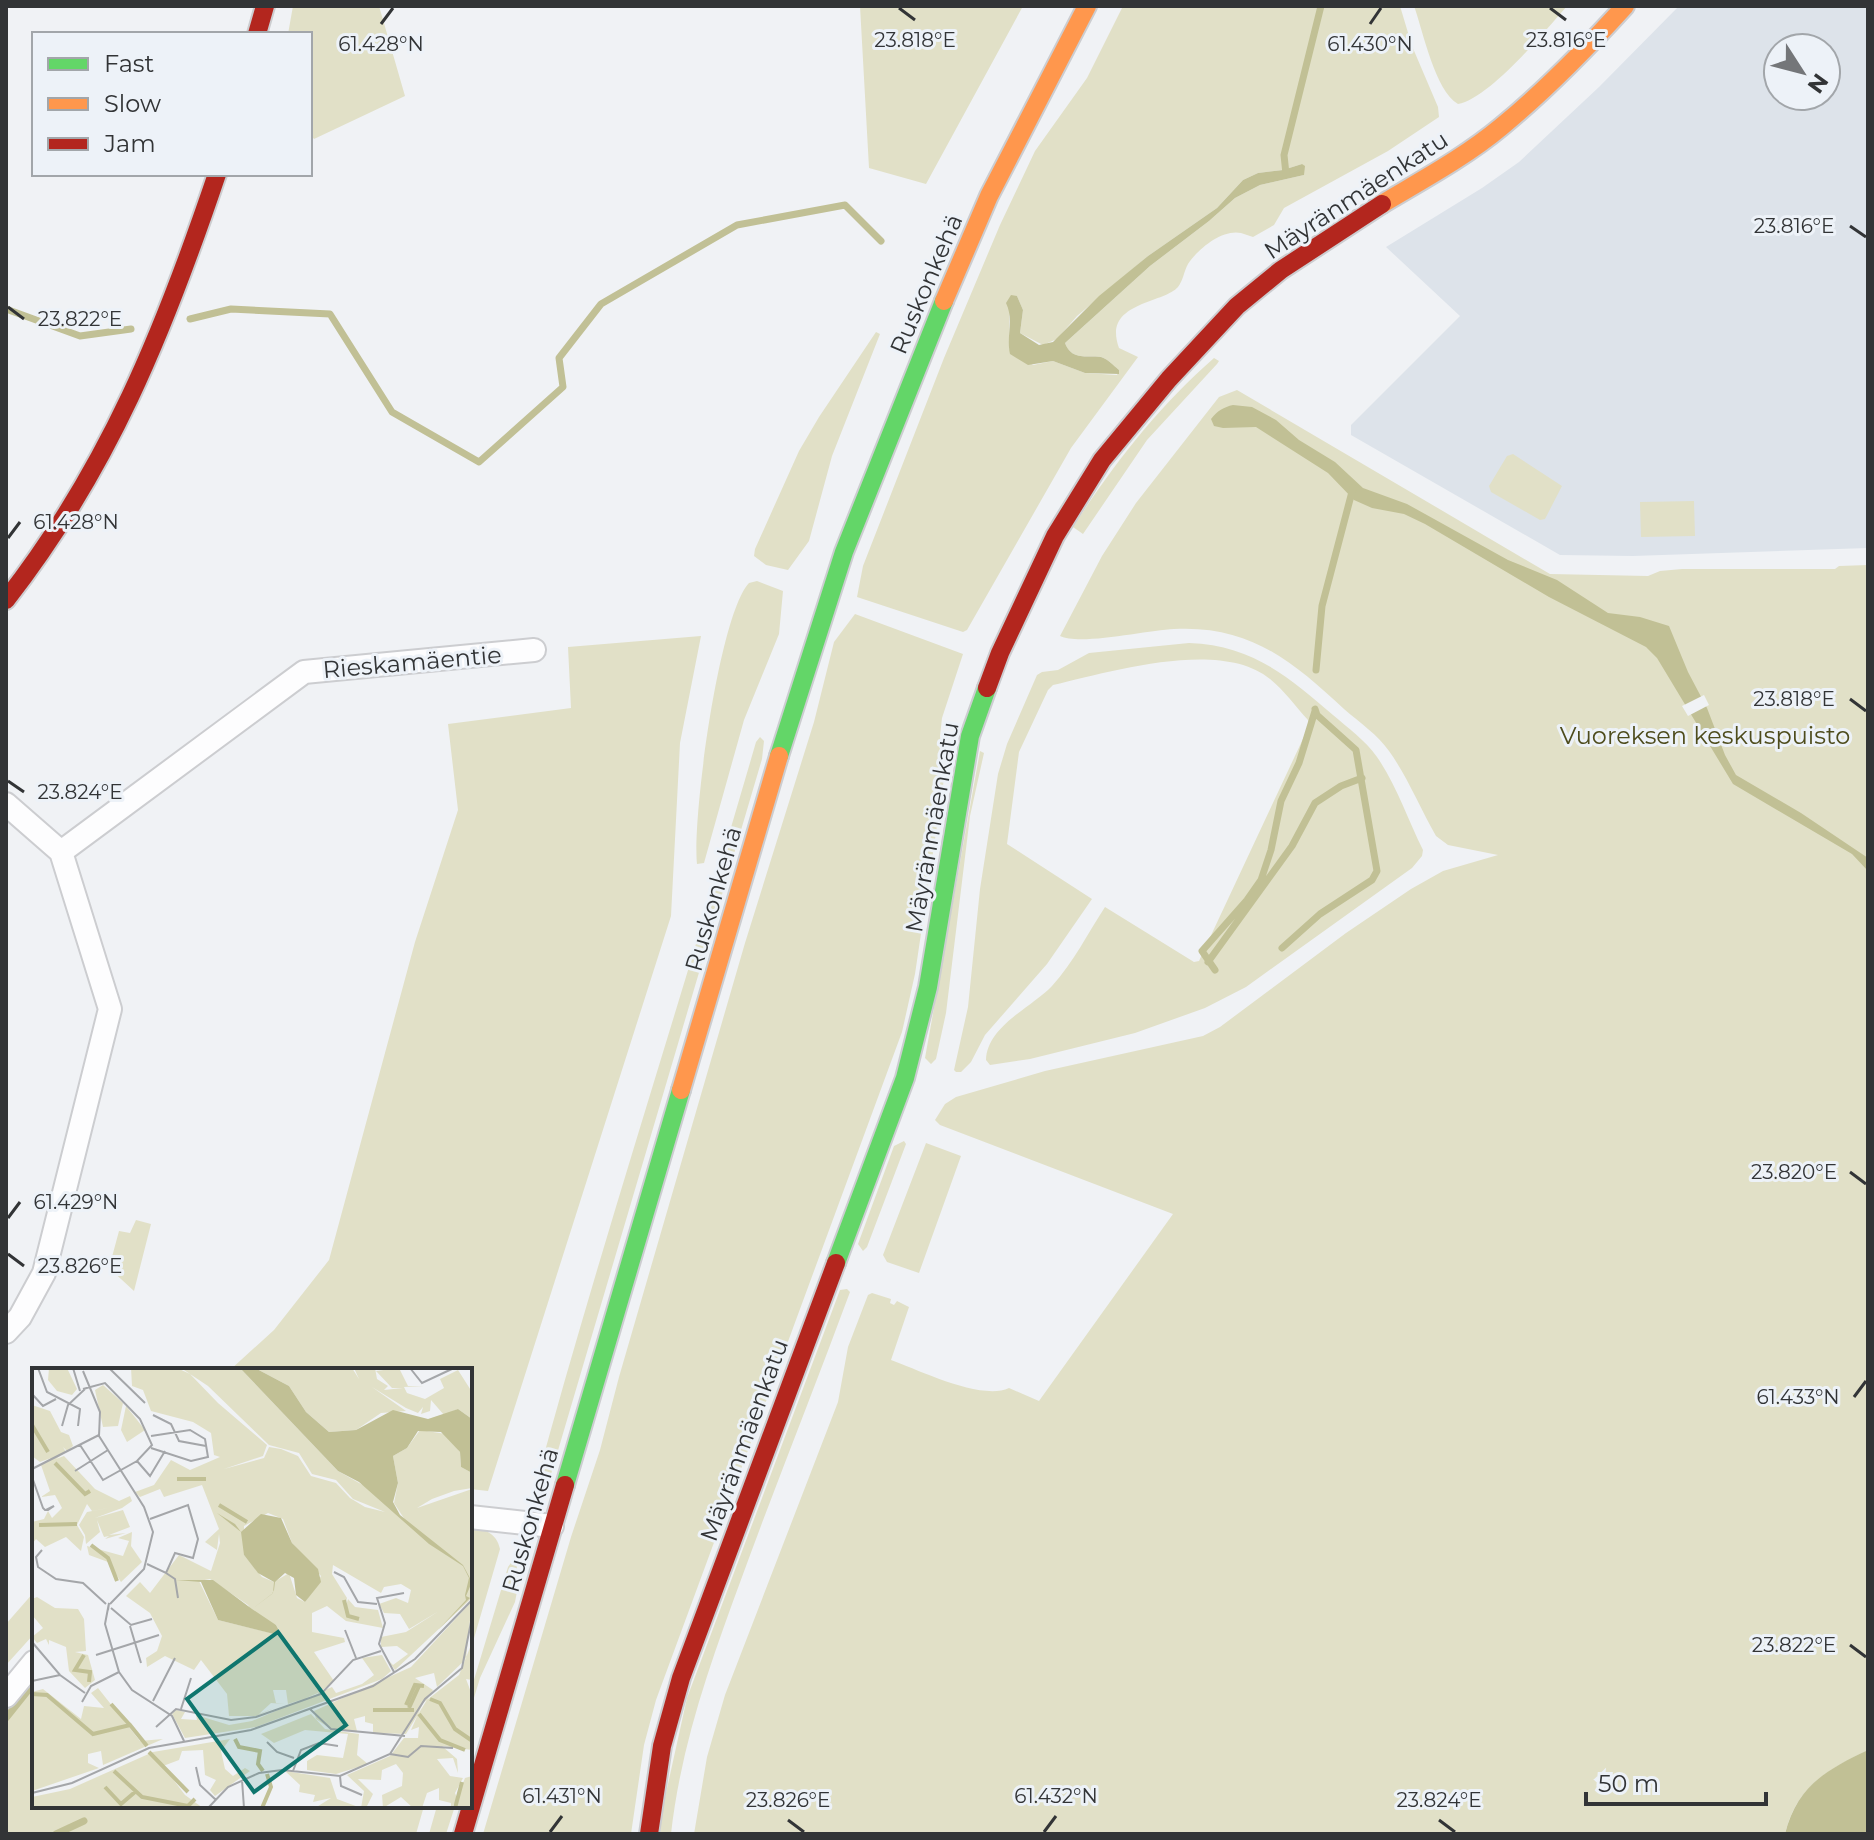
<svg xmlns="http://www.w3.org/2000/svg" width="1874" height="1840" viewBox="0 0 1874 1840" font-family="Montserrat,sans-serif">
<rect width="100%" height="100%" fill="#f0f2f5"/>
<path fill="#dde3ea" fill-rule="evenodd" d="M1679 6H1868V548L1633 556 1560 555 1351 435V425L1460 316 1386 247 1482 188 1519 162 1599 87ZM1778 48H1826V96H1778Z"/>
<path fill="#e1e0c7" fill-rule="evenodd" d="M293 6H379L405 96 314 139 310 134V34H288Z
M860 6H1023L926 184 869 168Z
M1123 6H1400L1412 46 1438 107 1439 117 1388 151 1284 208 1274 225 1253 237C1249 236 1245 234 1241 233 1222 229 1198 249 1188 264 1184 271 1183 281 1178 287 1163 304 1102 302 1119 348L1138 357 1071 448 967 630 963 632 857 597 863 566 944 358 1000 225 1035 151 1087 78ZM1302 164 1304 175 1260 185 1235 198 1209 221 1150 266 1065 343C1072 361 1086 355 1101 357 1108 359 1113 365 1119 370L1117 375 1085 373 1053 361 1033 365 1009 349V309L1017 296 1023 310 1020 333 1043 345 1057 339 1077 316 1148 256 1217 208 1243 180 1258 173 1283 170Z
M1414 6H1567C1545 31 1489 99 1458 104 1435 91 1423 31 1414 6Z
M876 332 880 334 832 456 809 541 788 570 766 565 754 556 755 549 799 451 819 417Z
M1214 358 1219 361 1217 364 1147 440 1083 534 1073 527C1113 465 1158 407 1214 358Z
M1237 390 1550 574 1648 576 1660 571 1682 569H1835L1839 566 1868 565V1750C1826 1771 1797 1786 1785 1834H694L707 1757 725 1695 838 1402 848 1347 868 1295 872 1293 891 1299 890 1303 894 1305 897 1301 909 1307 891 1360C919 1370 981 1401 1009 1388L1039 1401 1173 1214 940 1125 935 1120 945 1104 956 1097 1045 1071 1203 1036 1220 1027 1346 933 1411 889 1443 871 1498 855 1448 845 1436 836C1420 808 1407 776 1389 751 1378 735 1359 722 1344 709 1292 661 1250 625 1174 629 1148 630 1080 646 1060 636L1102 556 1136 503 1219 397Z
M1513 454 1562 486 1545 519 1540 520 1491 492 1489 486 1507 456Z
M1694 501 1695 536 1641 537 1640 502Z
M757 581 783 591 779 634 744 720 704 863 697 864C692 818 719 615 749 583Z
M855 614 963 654 942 718 940 736 945 772 915 974 902 1032 656 1700 644 1745 631 1834H483L571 1537 600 1450 619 1377 745 943 814 722 834 642Z
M701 636 680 743 671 916 488 1491 470 1489V1370H230L274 1330 329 1260 415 942 458 810 448 724 571 708 568 647Z
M1189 643C1251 645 1288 676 1333 715 1348 728 1365 740 1377 757 1396 784 1408 820 1423 850L1422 856 1412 868 1246 987 1205 1008 1135 1033 1030 1059 990 1065 986 1060C987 1026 1031 1008 1052 986 1073 963 1088 933 1105 907L1194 962 1199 961 1309 726 1308 720C1296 707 1284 690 1270 679 1221 638 1109 672 1053 685L1048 690 1019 752 1007 844 1092 899 1047 964 985 1035 971 1062 961 1072H956L954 1070 968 1007 980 889 998 774 1007 744 1037 675 1042 672 1058 670 1089 653Z
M760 737 764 741 762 759 549 1481 536 1495 534 1491C602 1240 684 992 756 742Z
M980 751 984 753 970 816 946 1013 936 1059 931 1064 925 1058Z
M904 1141 906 1144 867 1247 863 1251 858 1244 894 1146Z
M926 1143 961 1156 919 1273 887 1262 883 1255Z
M136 1220 151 1224 134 1291 109 1268 119 1231 130 1233Z
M847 1289 850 1292C815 1387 777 1481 742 1577 711 1661 681 1744 671 1834H660L662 1811 687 1698 840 1290Z
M470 1526C484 1529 497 1533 500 1549L470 1652Z
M513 1560 516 1562 519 1581 515 1602 480 1678 470 1711V1693L508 1567Z
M34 1592V1634L6 1665V1624Z
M34 1681V1806H424L416 1834H6V1713Z
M437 1806H455L446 1834H429Z"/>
<path fill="#c1c095" d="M1302 164 1305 166 1304 175 1260 185 1235 198 1209 221 1150 266 1065 343C1072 361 1086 355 1101 357 1108 359 1113 365 1119 370V374L1085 373 1053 361 1028 365 1010 354C1006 337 1014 319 1006 303L1011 295 1017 296 1023 310 1020 333 1039 345 1053 342 1099 296 1148 256 1217 208 1243 180 1258 173 1283 170Z
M1233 405 1252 407 1276 420 1299 440 1335 462 1363 488 1407 504 1508 560 1557 580 1608 613 1640 617 1669 626 1688 672 1707 708 1725 755 1736 775 1801 813 1868 858V871L1852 854 1733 784 1657 658 1646 647 1549 597 1425 524 1404 514 1372 508 1354 500 1328 473 1256 427 1223 428 1214 426 1211 419C1217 411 1224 407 1233 405Z
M1868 1750V1834H1785C1797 1786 1826 1770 1868 1750Z"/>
<path fill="#f0f2f5" d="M1704 695 1709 705 1688 716 1682 706Z"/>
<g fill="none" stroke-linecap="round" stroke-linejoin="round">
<path stroke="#c1c095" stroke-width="7" d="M1286 174 1284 155 1321 6
M6 309 80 336 131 329
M190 319 231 309 330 314 392 412 479 462 563 387 559 358 601 304 737 225 845 205 881 241
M1316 670 1322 606 1353 488
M1282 948 1320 914 1372 880 1377 871 1356 750 1317 715 1315 709
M1208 962 1292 846 1315 803 1341 786 1362 778
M1215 970 1202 951 1247 900 1261 880 1271 850 1281 801 1299 763 1315 711
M6 1718 34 1683
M56 1834 84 1821"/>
<defs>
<path id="street" d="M6 804 61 852 110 1009 44 1273 20 1317 6 1332
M61 852 304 672 534 650
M470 1517 552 1526
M6 1696 34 1662"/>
<path id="fast" d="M779 756 844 552 944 301
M836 1263 905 1078 928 987 970 736 987 688
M565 1485 681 1090"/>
<path id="slow" d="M1382 204C1422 180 1465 157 1501 127 1546 90 1586 49 1625 6
M944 301 989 196 1087 6
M681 1090 779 756"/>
<path id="jam" d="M257 34 265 6
M6 600C109 468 164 331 217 174
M987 688 1000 653 1055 536 1102 460 1169 379 1237 306 1281 270 1382 204
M463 1834 565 1485
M649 1834 662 1746 681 1678 836 1263"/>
</defs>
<use href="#street" stroke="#cccdd0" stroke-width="26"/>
<use href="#fast" stroke="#cccdd0" stroke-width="22"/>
<use href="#slow" stroke="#cccdd0" stroke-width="22"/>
<use href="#jam" stroke="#cccdd0" stroke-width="22"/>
<use href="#street" stroke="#fdfdfe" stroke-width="22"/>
<use href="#fast" stroke="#63d668" stroke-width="18"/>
<use href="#slow" stroke="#ff974d" stroke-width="18"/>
<use href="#jam" stroke="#b3261e" stroke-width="18"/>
</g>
<path fill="none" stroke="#323436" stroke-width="3" d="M899 8 915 20M1550 8 1566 20M381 24 393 8M1370 24 1381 8M1850 226 1866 237M8 307 24 319M8 538 20 522M1850 699 1866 711M8 781 24 792M1850 1172 1866 1184M8 1218 20 1202M8 1254 24 1266M1854 1397 1866 1381M1850 1645 1866 1657M788 1820 804 1832M1439 1820 1455 1832M550 1832 562 1816M1044 1832 1056 1816"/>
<g text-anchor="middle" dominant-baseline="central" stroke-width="6" stroke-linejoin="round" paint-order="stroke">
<g font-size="24" fill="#323436" stroke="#edf2f8">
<text transform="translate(1356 195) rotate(-33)">Mäyränmäenkatu</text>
<text transform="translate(926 284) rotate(-67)">Ruskonkehä</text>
<text transform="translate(412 662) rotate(-5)">Rieskamäentie</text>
<text transform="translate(932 827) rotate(-80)">Mäyränmäenkatu</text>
<text transform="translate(713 899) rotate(-74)">Ruskonkehä</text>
<text transform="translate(744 1440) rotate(-70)">Mäyränmäenkatu</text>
<text transform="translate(530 1520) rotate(-74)">Ruskonkehä</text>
</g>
<g font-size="24" fill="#4e4c1c" stroke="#edf2f8">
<text x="1705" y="735">Vuoreksen keskuspuisto</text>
</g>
</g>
<g transform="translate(32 1368)">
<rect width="440" height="440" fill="#f0f2f5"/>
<path d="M17 0H35L45 21 40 27 25 23 16 12ZM99 0H145L158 6 186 35 235 77 231 88 192 101 232 90 237 79 249 81 266 88 279 108 304 115 318 130 333 139 353 144 321 131 304 112 280 106 267 85 237 77 176 18 149 0H208L306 103 336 120 375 155 362 135 366 115 361 88 375 80 388 62 414 66 428 84 429 99 440 105V120L422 123 400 131 385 140 440 121V230L363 302 355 291 361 297 376 286 365 278 349 279V269L374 264 407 243 377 261 368 246 352 245 347 236 364 230 376 235 379 222 369 216 352 219 349 225 301 197 300 206 315 230 312 244 316 231 323 239 346 242 351 260 314 253 295 238 280 245V264L312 270 313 274 282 284 302 313 284 327 256 336 254 322H241L244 335 253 336 239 335 227 346 242 340 224 348H197L195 326 169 292 162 302 133 288 115 299 114 290 125 283 130 268 118 245 94 228 108 214 118 225 147 187 179 203 188 175 187 166 185 182 173 174 187 161 170 117 132 129 128 121 108 129 103 124 122 117 139 92 158 102 188 89 182 87 179 65 161 54 119 43 111 22 100 18ZM236 145 251 151 260 175 289 208 273 234 265 230 257 205 242 214 230 209 212 187V158ZM178 211 216 237 224 249 244 257 251 268 186 252 167 213ZM223 0H320L327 11 322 0H343L345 11 356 18 352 22 371 20H360L344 3 367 0 376 18H392L372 19 375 25 393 31 412 20 408 11 426 2 440 24V51L426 41 412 47 399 32 398 43 389 46 391 39 386 45 374 40 340 19 374 43 349 45 324 62 297 64 274 44 257 18ZM71 17 91 35 86 58 71 59 63 22ZM0 37 18 43 29 64 37 67 41 78 35 83 31 79 34 84 24 91 32 88 63 121 87 133 98 128 100 133 90 140 63 150 91 142 98 159 77 167 94 165 73 171 77 168 72 169 65 152 68 164 54 176 53 167 47 157 55 144 87 138 60 143 55 136 45 157 52 169 49 183 34 169 13 179 4 171 0 176V154L12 151 16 143 20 150 30 140 23 127 9 129 18 123 9 97 19 90 8 94 0 88ZM94 38 113 62 95 74 89 62ZM100 164 99 178 110 194 89 214 76 194 57 187 55 178 91 188 97 173 86 170ZM5 229 23 240 46 241 52 251 54 283 43 284 56 287 63 312 53 320 37 303 34 279 17 272V277L14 271 5 275 0 269 11 260 0 247V231ZM440 233 434 291 405 319 402 305 383 310 401 322 374 366 341 365V356L333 354V348L322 351 325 363 299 361 284 351 282 343 379 299ZM439 277 440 312 434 311 440 327V382L410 378 425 391 426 405 421 390 405 391 418 408 431 410 423 425 425 430 433 410 440 408V440H424L426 431 419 440V435L407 432V420L395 425 390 440H381L369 429 351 440 350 427 370 418 371 405 364 396 350 402 349 412 326 411 341 426 334 440H283L299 430 281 434 283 427 267 424 268 417 253 403 298 410 305 431 329 440 332 423 315 407 358 388 372 370H386L387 359 379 362 391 335 427 307ZM350 287 359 303 350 311 224 359 153 370 140 346 144 342 153 344 149 351 165 352 164 347 197 357 220 353 300 319 304 325 330 316 342 307 330 290ZM66 320 108 373 131 371 71 397 69 383 56 386V395L67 400 0 423V324L11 321 49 351 52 338 72 340 59 325ZM279 346 293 361 327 366 325 387 336 396 304 406 275 402V393L285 387 311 390 316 366 273 362 242 375 229 366ZM198 371 189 383 193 401 201 408 213 400 218 403 183 428 178 422 184 412 173 407 171 382 150 383 147 392 131 398 153 427 171 440H0V429L38 421 121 384Z" fill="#e1e0c7" fill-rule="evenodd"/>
<path d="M208 0H223L257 18 274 44 297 64 324 62 361 42 396 51 426 41 440 51V105L429 99 428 84 409 64 386 63 375 80 361 88 366 115 361 134 368 147 431 197 440 214 434 228 438 230 406 262 434 232 433 227 437 210 431 198 397 176 327 114 306 103ZM185 145 203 156 209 164 229 146 249 150 260 175 286 201 289 214 273 234 264 227 262 210 253 205 243 214 242 222 240 226 220 241 244 257 250 268 186 252 169 214 144 212H181L220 241 241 225 242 214 226 205 212 187 209 164Z" fill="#c1c095"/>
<path fill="none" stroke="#c1c095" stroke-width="4" d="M0 57 16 84M23 95 53 126 58 123M145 111H174M187 137 215 154M7 157 45 156M59 177 76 190 85 213M312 232 316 248 327 251M52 287 43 302 58 304 57 314M0 326 15 327 61 366 98 357 115 378M398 331 408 335 423 361 439 372M79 336 97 356M374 337 383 317 392 318M377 340 387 318M341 342H382M387 346 408 372 433 382M203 371 207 379 228 383 226 396 231 403M117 384 156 424M82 403 110 429 156 438 163 431M73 419 89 436 103 424M230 440 239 419 235 406M423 440 430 414"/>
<path fill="none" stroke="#a4a6a9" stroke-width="2" d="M6 0 15 24 48 41 46 58M41 0 48 23M77 0 113 35M378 0 390 15 422 0M51 3 68 44 67 68 112 139 121 164 112 201 78 236M0 26 11 38 24 31M121 47 139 56 147 73 174 78M30 58 36 37 53 21M48 77 71 112 105 93 120 77 108 51 73 15 51 21M119 80 159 93 176 89 173 71 158 62 119 68M105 93 118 108 133 83M0 101 67 67M43 103 76 82M0 109 11 140 13 142H16L22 138 14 142M10 182 4 189 6 199 24 211 51 215 74 236M115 196 134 205 143 185 161 190 166 171 156 137 118 151M302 204 312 209 326 234 345 236M134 205 143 211 146 230M79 240 99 257 120 251M76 242 77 235 73 256 87 304 100 322 140 348 152 373M98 258 109 295M313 262 324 290M0 274 28 307 53 325M64 287 127 267M362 304 347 276 353 255 345 230 372 225M0 313 28 307M121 333 143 290M50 334 59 318 87 304M149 341 159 310M278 341 299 361 373 368M124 359 144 341 199 352 224 349 289 326 321 292 349 283M235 374 245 384 262 390M358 386 376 389 389 378 421 380M164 399 168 417 184 432M261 403 269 382 287 375 306 378M308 408 309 418 330 427M210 412 212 440M0 425 40 415 117 380 219 362 341 318 383 291 440 232M176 440 196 419 227 405 250 402 308 408 358 386 393 331 430 300 440 249"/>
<path fill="#0f766e" fill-opacity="0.15" stroke="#0f766e" stroke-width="4" d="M246 264 314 357 222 424 155 331Z"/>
<rect width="440" height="440" fill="none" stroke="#323436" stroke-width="4"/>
</g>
<g font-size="20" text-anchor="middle" fill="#323436" stroke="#edf2f8" stroke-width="6" stroke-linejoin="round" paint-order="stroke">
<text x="915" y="47">23.818°E</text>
<text x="1566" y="47">23.816°E</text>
<text x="381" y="51">61.428°N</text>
<text x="1370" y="51">61.430°N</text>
<text x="1794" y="233">23.816°E</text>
<text x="80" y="326">23.822°E</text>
<text x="76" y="529">61.428°N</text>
<text x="1794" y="706">23.818°E</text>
<text x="80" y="799">23.824°E</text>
<text x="1794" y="1179">23.820°E</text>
<text x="76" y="1209">61.429°N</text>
<text x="80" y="1273">23.826°E</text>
<text x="1798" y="1404">61.433°N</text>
<text x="1794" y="1652">23.822°E</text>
<text x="562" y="1803">61.431°N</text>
<text x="1056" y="1803">61.432°N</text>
<text x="788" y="1807">23.826°E</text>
<text x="1439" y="1807">23.824°E</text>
</g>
<rect width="1874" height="1840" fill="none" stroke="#323436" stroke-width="16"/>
<rect x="32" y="32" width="280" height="144" fill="#edf2f8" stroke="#a2a6aa" stroke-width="2"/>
<rect x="48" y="58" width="40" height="12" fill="#63d668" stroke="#a2a6aa" stroke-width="2"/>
<text x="104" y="72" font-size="24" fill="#323436">Fast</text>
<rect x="48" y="98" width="40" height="12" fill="#ff974d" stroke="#a2a6aa" stroke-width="2"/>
<text x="104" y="112" font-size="24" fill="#323436">Slow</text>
<rect x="48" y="138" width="40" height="12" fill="#b3261e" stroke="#a2a6aa" stroke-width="2"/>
<text x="104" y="152" font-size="24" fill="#323436">Jam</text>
<g transform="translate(1802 72) rotate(126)"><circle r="38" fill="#edf2f8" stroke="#a2a6aa" stroke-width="2"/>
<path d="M0-6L14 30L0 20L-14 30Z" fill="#747679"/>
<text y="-12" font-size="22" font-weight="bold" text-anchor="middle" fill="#323436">N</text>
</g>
<path d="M1586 1792v12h180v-12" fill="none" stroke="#323436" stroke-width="4"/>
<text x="1598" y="1792" font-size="24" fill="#323436" stroke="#edf2f8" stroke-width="6" paint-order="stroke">50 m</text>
</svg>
